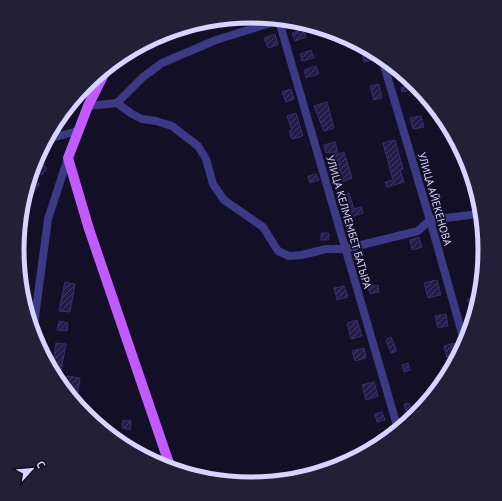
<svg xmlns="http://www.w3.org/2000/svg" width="502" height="501" viewBox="0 0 502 501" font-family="'PT Sans',sans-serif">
<defs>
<pattern id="building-hatch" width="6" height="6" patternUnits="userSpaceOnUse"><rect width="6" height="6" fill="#241b47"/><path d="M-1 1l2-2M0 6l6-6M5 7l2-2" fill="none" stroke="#433b63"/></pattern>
</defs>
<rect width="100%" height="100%" fill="#130f26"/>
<path fill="url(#building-hatch)" stroke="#3b2d73" d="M304 29 306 37 295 41 292 33Z
M275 34 278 45 268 48 264 38Z
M311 50 314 58 302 61 300 54Z
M366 51 371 54 372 60 364 62 362 52Z
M316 66 319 74 306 78 304 70Z
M379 84 382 98 374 100 370 86Z
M412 84 413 89 402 92 401 88Z
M291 89 294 99 286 102 282 92Z
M327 102 334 128 324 131 314 106Z
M296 113 303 136 292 139 289 131 292 130 287 116Z
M421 116 424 127 413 129 410 118Z
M395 140 403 169 400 170 404 182 387 187 385 182 393 180 383 143Z
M335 142 338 154 344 152 352 178 342 182 332 152 326 153 324 145Z
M40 163 47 168 42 175 35 170Z
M316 174 319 180 310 183 308 176Z
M31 177 40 184 34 192 29 188Z
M349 193 354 209 361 207 363 213 348 218 341 196Z
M321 233H329V240H321Z
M419 237 422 247 412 250 410 240Z
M437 280 441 295 428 298 424 283Z
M65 282 75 284 70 312 59 311Z
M378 285 379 292 370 294 368 287Z
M344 286 348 297 337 300 334 288Z
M476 297V298L472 318 468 299Z
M446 314 448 326 438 328 435 316Z
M357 320 362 336 351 339 347 323Z
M59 321 68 323 67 331 57 330Z
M391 337 397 351 391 353 386 340Z
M56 343 66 344 61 371 54 370 52 367Z
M455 343 458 354 447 358 444 346Z
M364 348 366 358 355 361 352 351Z
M408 363 410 370 404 372 402 365Z
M67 376 80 378 77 398 83 399 81 411 65 386Z
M374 382 378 396 366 400 362 385Z
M409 403 411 410 406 411 404 404Z
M382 412 385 420 377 422 375 414Z
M123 420 131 421 130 430 122 428Z"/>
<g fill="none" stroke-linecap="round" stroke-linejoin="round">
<path stroke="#3d3a85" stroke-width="8" d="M279 21 398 429
M383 62 430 220 465 344
M117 103 132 114 142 119 156 121 172 126 198 146 206 159 213 184 224 200 263 227 278 251 289 256 302 255 326 249H345L418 231 430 220 478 214
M88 106 117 103 143 77 162 63 216 40 277 21
M44 146 51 138 78 131
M33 332 48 219 68 158"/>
<path stroke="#c25bff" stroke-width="10" d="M105 72 88 106 68 158 89 229 171 469"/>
</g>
<g text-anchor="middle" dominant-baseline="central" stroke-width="3.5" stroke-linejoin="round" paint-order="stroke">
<g font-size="11" fill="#d9d4ff" stroke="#130f26">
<text transform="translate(435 199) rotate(74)">УЛИЦА АЙЕКЕНОВА</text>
<text transform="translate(349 222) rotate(74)">УЛИЦА КЕЛМЕМБЕТ БАТЫРА</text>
</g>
</g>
<path d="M0 0H502V501H0ZM24 250a227 227 0 1 1 454 0a227 227 0 1 1-454 0Z" fill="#231f37" fill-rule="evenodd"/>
<path fill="none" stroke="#d9d4ff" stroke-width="5" d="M24 250a227 227 0 1 1 454 0a227 227 0 1 1-454 0Z"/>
<g transform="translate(32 469) rotate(63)" stroke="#130f26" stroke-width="3" paint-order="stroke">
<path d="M0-3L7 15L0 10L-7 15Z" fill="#d9d4ff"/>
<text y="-6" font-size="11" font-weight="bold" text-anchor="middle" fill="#d9d4ff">С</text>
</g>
</svg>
